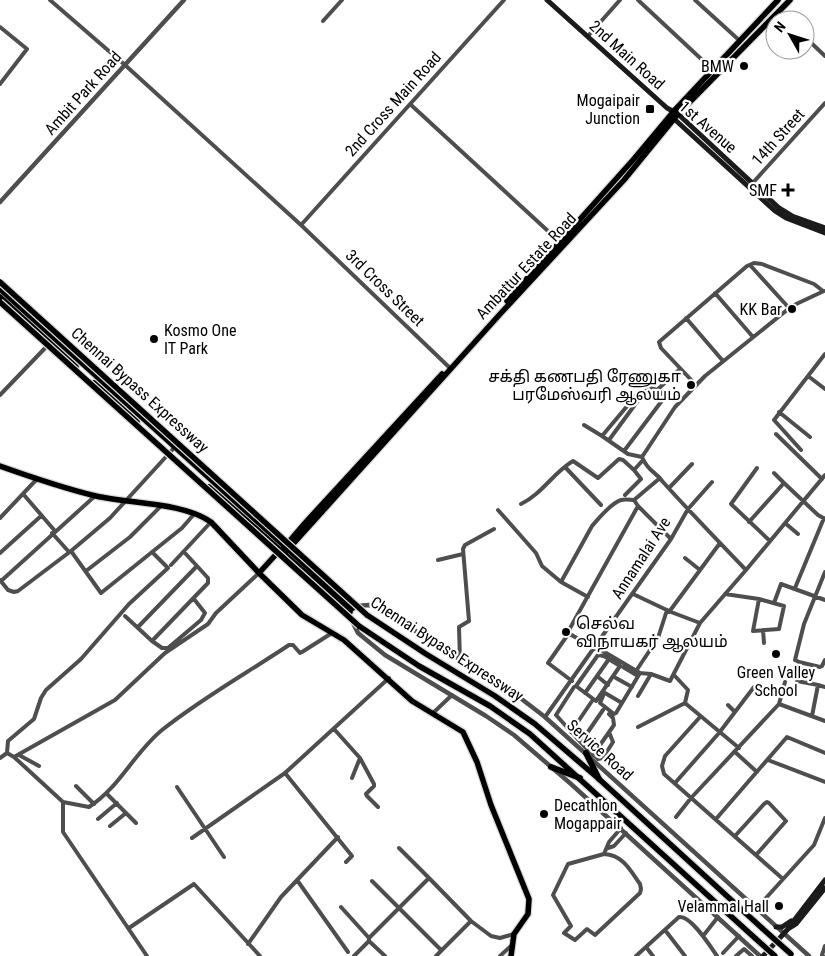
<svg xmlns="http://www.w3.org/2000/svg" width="825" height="956" viewBox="0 0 825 956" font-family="'Roboto Condensed','Noto Sans Tamil',sans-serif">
<rect width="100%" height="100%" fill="#fff"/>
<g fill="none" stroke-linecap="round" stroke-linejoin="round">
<defs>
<path id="primary" d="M0 289 353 608
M0 297 76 367
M507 301 633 160 674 111 778 0
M94 383 137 422
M0 466C31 477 63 488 96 496 130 504 182 502 211 522L259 573 302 615 344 640 412 701 463 732 477 762 491 805 529 899 528 914 514 934 511 956
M209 487 350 612
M281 551 305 523 442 374
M284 554 501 313 624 180 678 114 790 0
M259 573 280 550"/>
<path id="trunk" d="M367 615 426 654 495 696 535 724 599 779 763 929
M359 626 419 666 490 706 530 734 756 939"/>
<path id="motorway" d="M586 753 599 779
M551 767 580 778"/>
</defs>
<use href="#primary" stroke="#dbdbdb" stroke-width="8"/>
<use href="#trunk" stroke="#dbdbdb" stroke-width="8"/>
<use href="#motorway" stroke="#dbdbdb" stroke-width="8"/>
<path stroke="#4e4e4e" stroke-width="4" d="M50 0 125 65 301 225 451 369
M638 0 713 70
M695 0 740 41
M778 13 786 20
M323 21 342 0
M0 27 27 49 0 84
M588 36 620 0
M805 37 825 56
M410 104 561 243
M749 187 825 103
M301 225 504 0
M750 265 789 308
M715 293 753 337
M686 318 723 361
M808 376 825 389
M633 378 644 386
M696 385 661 348 659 342 747 266 754 263 762 264 814 284 823 291
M0 395 48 345
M779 412 810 437
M584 425 602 436
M776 434 822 479
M609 440 648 387
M801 450 774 420 825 354
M624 451 664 398V395L657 390
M642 457 675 407 705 376 792 306 824 291
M642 457 628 454 602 436 644 386 657 390 680 369
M643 459C648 471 656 472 663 482 690 512 718 541 746 570
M565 467 601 505
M757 468 731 504 770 541
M774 473 784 483
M669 488 692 464
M24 495 55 531
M625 495 641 479 634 470
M521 504C542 494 554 472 573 461L598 478 619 459 623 460 634 470 643 460
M638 506 671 539
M498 510 536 553 542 566 561 582
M0 518 37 479
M749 522 784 483 818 515 825 519
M785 523 798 534
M52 533 69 552
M71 551 101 593 182 528 195 513
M0 553 41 516
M685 558 700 570
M438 560 463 554
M171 565 211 522
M86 571 130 537 161 506
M825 572 804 624 795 660 799 662 820 667 822 666 825 660
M0 580 8 590 14 592 18 591 71 551 110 518 174 448
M1 581 95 496
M795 588 824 518
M633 594 671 612 700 623
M725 594 759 599 784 606 779 629 753 631 759 599
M588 597 561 582 592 526C599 518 611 503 621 500 625 499 631 500 634 500
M774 603 781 584 825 600
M669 612 720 543
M125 616 152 641 208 583V578L197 566
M138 627 197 566 184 552
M763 630 764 643
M569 633 548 663 572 681
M152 641 162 648H168L201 620 205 613 194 599
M596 647 640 673 651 674 670 681 700 623 746 570 825 475
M595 649 570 634 569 630 638 506 634 500 660 478
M598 655 604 656 620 666 596 701 576 686Z
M460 661 459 627 469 621 463 549 465 545 494 529
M623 667 638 676
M636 671 658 638 667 610
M674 675 688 690 685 703 739 748
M597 676 608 685
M616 678 632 687
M797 681 818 685
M574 687 556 715 584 746 598 759 603 758 613 742 609 732
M585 693 609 659
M605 693 622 703
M603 696 600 703 614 714 616 713 640 673
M638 696 651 674
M779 704 785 682
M728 705 735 712
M433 713 452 695
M812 716 818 685 825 687
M545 717 671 539 688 509 712 482
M700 717 665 756 662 766 664 774 783 879
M638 727 685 703
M334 729 360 758 374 784V786L366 794 367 796 378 807
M571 732 592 701
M581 742 603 710
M735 752 757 772
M7 753 14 757 63 802 89 807C119 788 134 753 162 730 202 698 247 673 289 645H293L300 653 302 652 332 633
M7 753 8 741 34 719 41 698 46 690 81 659 129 604 168 568 152 552
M19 755 39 766
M593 755 614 725 613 718 609 714
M14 757 115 700 165 653 208 624 216 613 259 573
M0 758 7 753
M768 760 825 782
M285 773 352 856 346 862
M352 778 360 758
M675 783 719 733 754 687
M76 786 94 804
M177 787 224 857
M107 794 136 823
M63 802V832L147 956
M676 817 691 798 779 704 825 721
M98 819 117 803
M716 819 787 737 825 753
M110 826 126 813
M735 836 764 804 767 802 769 803 786 821 756 855
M192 838 285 773 389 678
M399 848 429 878
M608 848 614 846 626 833
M604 854C623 855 630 870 640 884L641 889 640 893 595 935 587 929 575 940 564 933 571 926 553 895 568 864 604 854 609 842 621 828
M297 880 348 952
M372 881 441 950
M341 907 369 938
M756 909 814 845 825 818
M129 928 194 884 260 956
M665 930 685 956
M703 936 718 917
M369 941 385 956
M248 944 281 897 338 837
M646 947 653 956
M723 953 739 936
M354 956 369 941V938L429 878 471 921 491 936 500 938 514 934
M436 956 471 921
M500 956 511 946
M636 956 679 917C691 915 710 946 717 956
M736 956 744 949 752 956
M823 956 822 955 825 946"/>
<path stroke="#4e4e4e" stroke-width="4.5" d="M0 202 184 0
M356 606 369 605 381 609 519 697 545 717 809 956
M352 621 358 633 385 655 486 716 514 735 571 784 760 956"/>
<path stroke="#1b1b1b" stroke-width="5" d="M547 0 667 108 678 114 779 208 792 216 825 228
M672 117 775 211 786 218 825 233
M776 927H782L791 921
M789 927 825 880
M763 956 788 929 796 924 825 888"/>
<use href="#primary" stroke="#000" stroke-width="5.5"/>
<use href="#trunk" stroke="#000" stroke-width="5.5"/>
<use href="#motorway" stroke="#000" stroke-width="6"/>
<defs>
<path id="trunk-bridge" d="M0 282 367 615
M0 302 359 626
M763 929 791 954
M756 939 775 956"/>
</defs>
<use href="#trunk-bridge" stroke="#dbdbdb" stroke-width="8" stroke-linecap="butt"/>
<use href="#trunk-bridge" stroke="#000" stroke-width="5.5"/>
</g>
<g fill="#000" stroke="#fff" stroke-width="2">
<circle cx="744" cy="66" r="5"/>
<rect x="645" y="104" width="10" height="10" rx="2.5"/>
<path d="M785.5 182.5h5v5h5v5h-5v5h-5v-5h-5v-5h5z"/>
<circle cx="792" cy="309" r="5"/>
<circle cx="154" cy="339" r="5"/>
<circle cx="691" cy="385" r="5"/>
<circle cx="566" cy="632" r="5"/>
<circle cx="776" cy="654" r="5"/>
<circle cx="544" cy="814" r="5"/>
<circle cx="779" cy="906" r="5"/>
</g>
<g text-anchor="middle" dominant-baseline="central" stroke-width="4.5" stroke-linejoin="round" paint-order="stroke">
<g font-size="16" fill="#000" stroke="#fff">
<text transform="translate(627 55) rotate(42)">2nd Main Road</text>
<text transform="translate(83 93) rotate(-48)">Ambit Park Road</text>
<text transform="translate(393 104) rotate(-48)">2nd Cross Main Road</text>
<text transform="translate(708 127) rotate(41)">1st Avenue</text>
<text transform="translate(778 137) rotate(-48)">14th Street</text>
<text transform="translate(526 266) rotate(-47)">Ambattur Estate Road</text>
<text transform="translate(385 288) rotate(44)">3rd Cross Street</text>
<text transform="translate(140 390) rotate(42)">Chennai Bypass Expressway</text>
<text transform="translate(641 558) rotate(-57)">Annamalai Ave</text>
<text transform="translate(447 649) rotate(33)">Chennai Bypass Expressway</text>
<text transform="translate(600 750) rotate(42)">Service Road</text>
</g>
<g font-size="16" fill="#000" stroke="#fff" text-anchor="end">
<text x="734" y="66">BMW</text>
<text x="640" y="100">Mogaipair<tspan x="640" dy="18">Junction</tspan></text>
<text x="777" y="190">SMF</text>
<text x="782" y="309">KK Bar</text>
<text x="164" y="330" text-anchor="start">Kosmo One<tspan x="164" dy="18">IT Park</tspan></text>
<text x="681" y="376">சக்தி கணபதி ரேணுகா<tspan x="681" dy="18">பரமேஸ்வரி ஆலயம்</tspan></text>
<text x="576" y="623" text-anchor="start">செல்வ<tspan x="576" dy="18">விநாயகர் ஆலயம்</tspan></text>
<text x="776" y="672" text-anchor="middle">Green Valley<tspan x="776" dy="18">School</tspan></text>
<text x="554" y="805" text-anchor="start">Decathlon<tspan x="554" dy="18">Mogappair</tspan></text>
<text x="769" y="906">Velammal Hall</text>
</g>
</g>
<g transform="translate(790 35) rotate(309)"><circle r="24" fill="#ffffff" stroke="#999999"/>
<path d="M0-4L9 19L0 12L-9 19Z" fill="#000000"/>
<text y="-8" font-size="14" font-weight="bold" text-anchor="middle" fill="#000000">N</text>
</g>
</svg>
